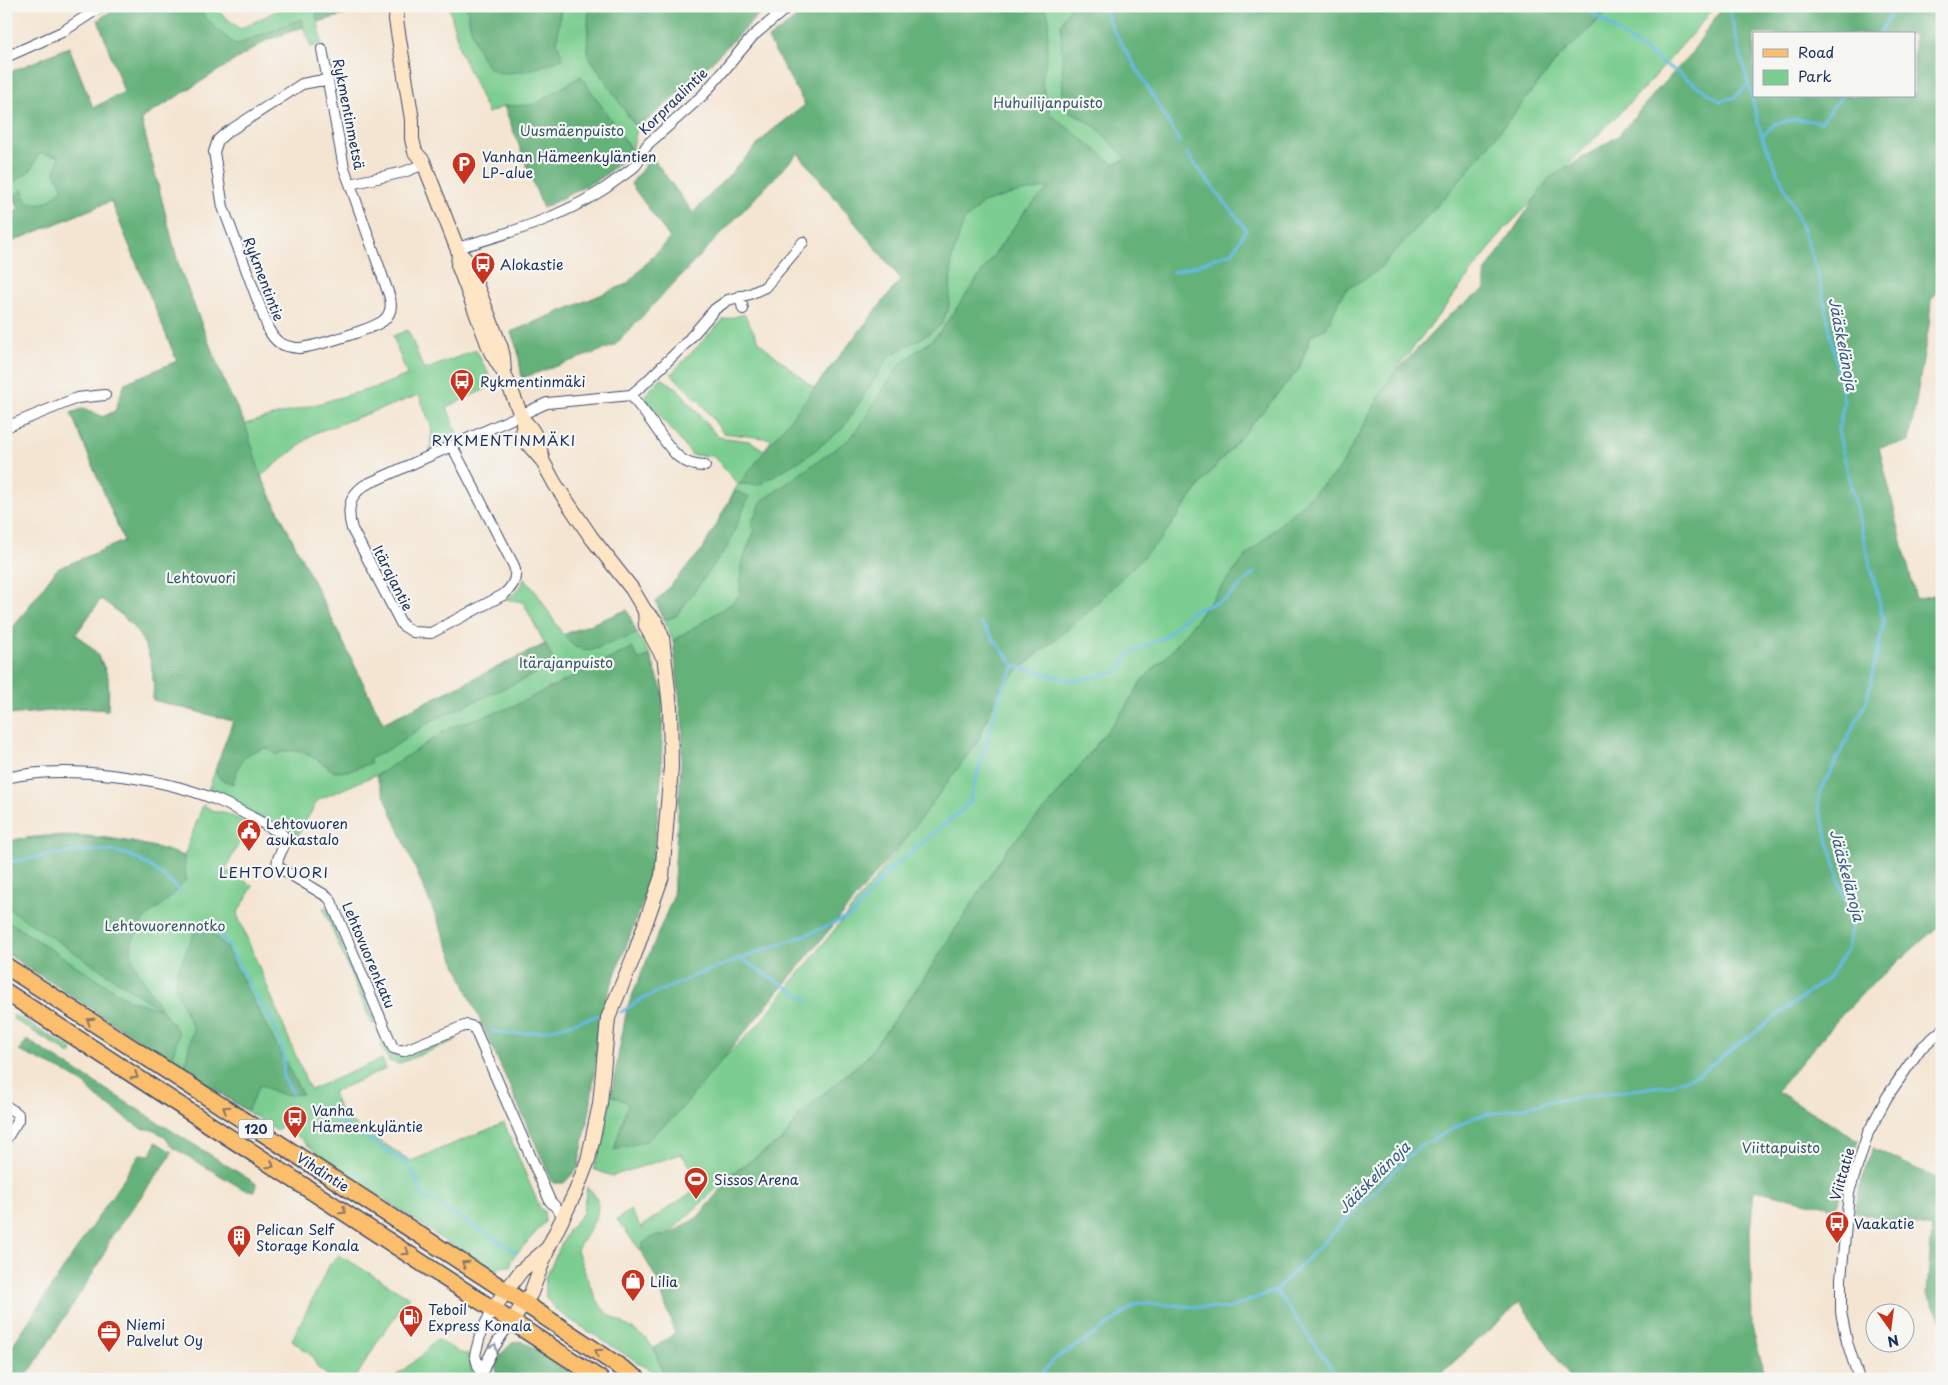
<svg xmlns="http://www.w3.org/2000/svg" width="1948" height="1385" viewBox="0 0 1948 1385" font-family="'Playpen Sans',sans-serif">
<rect width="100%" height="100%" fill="#f6f6f2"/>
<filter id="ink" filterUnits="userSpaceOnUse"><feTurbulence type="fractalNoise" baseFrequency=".02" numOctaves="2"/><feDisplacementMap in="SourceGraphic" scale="10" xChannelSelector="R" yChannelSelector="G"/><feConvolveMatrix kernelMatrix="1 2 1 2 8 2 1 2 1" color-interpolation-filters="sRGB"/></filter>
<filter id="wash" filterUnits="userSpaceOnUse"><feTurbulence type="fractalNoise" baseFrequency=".0096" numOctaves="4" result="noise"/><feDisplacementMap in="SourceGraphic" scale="20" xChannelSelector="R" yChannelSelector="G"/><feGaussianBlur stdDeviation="1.12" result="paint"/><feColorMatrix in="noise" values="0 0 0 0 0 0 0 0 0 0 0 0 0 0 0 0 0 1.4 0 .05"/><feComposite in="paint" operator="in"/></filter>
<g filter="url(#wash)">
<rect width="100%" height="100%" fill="#f4e5d2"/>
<path fill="#7cce90" stroke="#4c7e77" d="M195 6H212L240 29 286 6H376L318 22 322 44 311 47 303 27 267 40 141 119 179 267 225 384 245 424 377 387 407 375 393 336 408 330 424 370 476 350 493 382 486 389 447 407 457 433 455 440 430 451 432 429 419 395 315 433 261 476 383 723 545 644 523 602 505 599C515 594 521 590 524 578L536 592 563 635 627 610 637 634 650 655 318 800 295 840 270 822 208 791 233 721 153 700C157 650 140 627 101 599L76 634C105 660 111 670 108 710L82 708 6 715V637L57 569 124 541 71 413 84 408 103 417 115 411 125 383 177 361 111 201 6 244V217L19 209 6 177V74L69 47 93 108 124 92 217 30Z
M449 6H589L587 53 637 129 632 151 604 176 543 208 504 106 488 113 460 51Z
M954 6H1155L1145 153 1051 187 1026 210 910 375 765 570 731 604 673 641 656 602 703 549 738 484 713 456 692 455 644 396 661 378 677 388 718 437 750 441 764 450 772 439 723 433 701 403 671 374 723 320 744 314 760 343 814 388 901 279 798 153 699 256 522 378 518 351 511 332 627 284 670 238 631 184 652 157 693 213 770 132Z
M1611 6H1716L1651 81 1504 230 1390 378 1339 470 1246 556 1170 653 1144 678 1124 709 1050 804 1007 849 925 977 867 1057 800 1114 785 1138 735 1171 666 1236 643 1243 641 1251 617 1220 630 1210 642 1229V1226L704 1184 681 1154 612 1176 593 1169 604 1138 611 1095 628 1102 688 1093 757 1026 873 882 978 741 998 691 1017 671 1087 613 1160 540 1204 480 1299 369 1311 335 1326 328 1345 290 1377 271 1463 177 1560 56 1589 30Z
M203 805 215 812H223L249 824 225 870 253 886 237 914 310 1090 382 1059 386 1069 333 1092 338 1106 350 1122 411 1161 504 1123 540 1208 544 1211 545 1222 511 1260V1266L500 1267 494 1275 316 1152 294 1133 303 1119 290 1110 288 1118 277 1131 6 953V842C64 828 128 837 184 856Z
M327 907 376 1023 372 1024 323 908Z
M14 1015 69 1047 72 1050 70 1054 13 1019Z
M457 1035 456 1040 398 1064 389 1061 381 1045 384 1043 390 1054 401 1058Z
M587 1187C612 1206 588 1229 577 1250 582 1265 595 1303 606 1312 620 1324 646 1332 654 1350 659 1359 661 1369 664 1379L569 1319 555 1309 546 1298 545 1278 568 1231 583 1213Z
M339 1255 409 1297 379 1339 355 1379H332L318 1368 312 1356 292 1340 330 1264Z
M437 1339 460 1353 468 1354 474 1379H392L422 1355 431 1344Z"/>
<path fill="#65b17a" stroke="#40706c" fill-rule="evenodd" d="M118 6H195L218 30 236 45 301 19 303 21V27L267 40 141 119 179 267 225 384 245 424 261 476 383 723 546 644 553 661 554 665 549 668 429 722 395 746 369 759 371 763 348 771 334 772C318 759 296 743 275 755 272 750 269 747 262 749 242 753 237 766 233 784L220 779 215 770 233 721 153 700C157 652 139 625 101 599L76 634 96 652 108 676V710L82 708 6 715V637L57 569 124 541 71 413 84 408 103 417 115 411 125 383 177 361 111 201 6 244V217L19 209 14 196 22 189 27 201C47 208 49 199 63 188L55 173 59 156 40 153 30 171 9 185 6 177V74L69 47 93 108 124 92 98 20Z
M333 6H376L318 22 316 13Z
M467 6H561L557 42 563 59C549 65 506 79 492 70 478 61 468 22 467 6Z
M589 6H767L695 79 637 129 587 53Z
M824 6H1044L1049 17 1047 54 1042 83 1050 114 1114 164 1127 159 1096 127 1065 108 1063 98 1061 24 1071 6H1611L1589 30 1560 56 1463 177 1377 271 1345 290 1326 328 1311 335 1299 369 1204 480 1160 540 1087 613 1017 671 998 691 978 741 916 825 678 1113 646 1141 614 1150 628 1103 611 1095 627 1008 673 897 683 730 673 641 731 604 740 594 741 564 755 530 751 524 762 501 852 437 901 363 936 337 1026 210 1050 187 1012 194 983 203 964 221 952 258 949 307 941 325 925 336 890 355 843 428 809 455 758 485 739 484 901 279 798 153 614 346 522 378 518 351 511 332 627 284 670 238 631 184 652 157 693 213 770 132 805 105 768 39 799 16Z
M1723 6H1942V286L1931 300 1929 325 1909 442 1879 447 1916 599 1942 593V923L1867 989 1839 1018 1777 1091 1859 1140 1836 1208 1754 1190 1750 1231 1752 1327 1766 1379H1571L1520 1302 1435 1379H665L654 1348 675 1333 657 1280 641 1251 643 1243 656 1235 666 1236 698 1217 735 1171 785 1138 800 1114 867 1057 925 977 1007 849 1050 804 1124 709 1144 678 1170 653 1246 556 1339 470 1390 378 1449 315 1485 289V272L1549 178 1618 136 1659 88 1690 55ZM1754 34H1914V96H1754Z
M581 76 632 151 604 176 543 208 504 106 534 105Z
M735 491 749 496 728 546 676 616 665 620 656 602 703 549Z
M627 610 637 634 589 651 575 647 563 635Z
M632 648 639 660 650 655 663 692 661 778 654 855 648 888 607 996 601 1020 590 1109 578 1168 564 1183H553L476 1011 376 776 451 727 509 708Z
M72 836C114 839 144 842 184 856L186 880 170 898 143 920 132 943 131 955 135 966 162 1010 179 1033 171 1061 6 953V920L129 1000 160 1009 6 907V842L18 839Z
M204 925 225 946 302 1094 283 1095 260 1085 247 1111 184 1069 193 1029 175 987 178 969 194 933Z
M27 1040 257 1184 254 1191 243 1189 172 1147 164 1136 153 1130 140 1128 96 1097 85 1084 61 1070 19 1051Z
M156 1142 172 1152 168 1160 111 1237 102 1259 25 1379H6V1355L140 1154 151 1155Z
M1873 1148 1942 1181V1322L1927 1293 1932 1228 1855 1212 1861 1181Z
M520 1341 529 1345 581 1379H499L496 1372V1359L512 1343Z"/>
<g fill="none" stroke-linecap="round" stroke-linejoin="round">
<path stroke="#66bce2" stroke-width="3" d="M1103 6 1110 24 1180 142
M1583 6 1635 44 1720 101 1735 97 1748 84
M1879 34 1896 6
M1762 137 1774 124 1796 119 1821 122 1842 96
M1172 272 1191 267 1233 252 1246 229 1186 153
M981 623 1015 666
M6 863C38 857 100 844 129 855 149 863 164 877 180 891
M210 925 227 943 259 1002 272 1021 284 1053 283 1077 293 1093
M741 959 809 1001
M621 1012 642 999 699 974 816 931 854 914 885 874 969 804 1001 691 1015 666 1075 681 1119 671 1130 653 1165 637 1190 612 1226 599 1254 573
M492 1031C528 1040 566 1025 600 1015
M312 1105 407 1163 416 1178 421 1194 516 1252
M1276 1290 1339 1379
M1037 1379 1055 1359 1098 1332 1138 1303 1228 1309 1276 1290 1417 1148 1475 1117 1553 1101 1670 1085 1699 1074 1828 978 1847 950 1852 926 1819 808V794L1866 703 1884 622 1838 431 1844 402 1819 276 1798 217 1762 137 1728 6"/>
</g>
</g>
<g filter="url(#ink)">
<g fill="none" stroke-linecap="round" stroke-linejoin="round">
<defs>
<path id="street" d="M322 49 344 168 350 184
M6 57 62 32 102 6
M328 79 302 84 226 133 218 140 214 152 223 207 268 328C272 337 278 344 287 346 291 347 295 348 299 348 313 347 374 329 384 320 392 313 392 304 389 295L350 184 404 172 424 164
M457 248C510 233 561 218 607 187 616 180 626 174 635 166 641 160 642 150 649 143L703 95 753 36 789 6
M740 296 743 309
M631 395C639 406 648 416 655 427 669 446 678 466 705 466
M6 427 77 398 105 395
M452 446 514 566C518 578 513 587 503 595L431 633 413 632 402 625 352 529C347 512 348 496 365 485L547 403 631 395 645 383 685 344 715 309 728 300 750 294 765 287 803 242
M6 778C66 764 160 777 217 800 239 809 260 822 282 834 291 845 274 855 278 867L328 897 331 901 393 1048 403 1051 459 1028 467 1025 474 1027 550 1201 564 1216
M6 1106 18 1114V1120L6 1139
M481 1376C488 1355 498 1339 512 1321
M482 1379 475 1355 481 1332 493 1309
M1859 1379 1847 1342 1841 1312V1279L1849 1192 1868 1133 1887 1097 1920 1049 1942 1030"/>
<path id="secondary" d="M397 6 396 20 412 120V139L415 152 423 161 459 253 467 261 501 348 503 357 504 372
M459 253 458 265 460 270 491 352 504 373 523 420V432L529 445 542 460 555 484 591 537 632 589 645 611 656 622 662 637 670 707 671 767 662 876 634 956 608 1018 600 1104 588 1160 576 1191 548 1248 531 1293 512 1321
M523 420C535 431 538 441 542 457
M645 611 646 626 662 655
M493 1309 521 1271 548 1248"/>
<path id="primary" d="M6 966 506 1291 638 1379
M6 992 600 1379"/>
</defs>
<use href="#street" stroke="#3c4a6f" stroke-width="12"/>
<use href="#secondary" stroke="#3c4a6f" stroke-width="16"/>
<use href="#primary" stroke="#3c4a6f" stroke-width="19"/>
<use href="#street" stroke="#fff" stroke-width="10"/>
<use href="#secondary" stroke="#fde5c5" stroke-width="14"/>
<use href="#primary" stroke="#fabe6d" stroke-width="16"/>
</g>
<defs><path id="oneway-chevron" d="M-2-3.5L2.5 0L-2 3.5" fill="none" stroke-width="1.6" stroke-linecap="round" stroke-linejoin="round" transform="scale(1.25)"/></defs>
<g stroke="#8a7666">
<use href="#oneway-chevron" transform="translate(90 1021) rotate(-147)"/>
<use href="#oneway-chevron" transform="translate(135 1076) rotate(33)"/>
<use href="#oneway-chevron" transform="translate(226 1109) rotate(-147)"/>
<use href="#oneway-chevron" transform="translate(271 1165) rotate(33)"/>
<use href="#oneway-chevron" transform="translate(343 1211) rotate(33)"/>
<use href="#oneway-chevron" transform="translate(406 1252) rotate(33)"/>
<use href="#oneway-chevron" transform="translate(465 1264) rotate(-147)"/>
<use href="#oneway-chevron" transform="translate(598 1352) rotate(-146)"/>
</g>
<use stroke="#8d97ae" href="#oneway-chevron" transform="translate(494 1347) rotate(-62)"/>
</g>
<defs>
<symbol id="parking-pin" viewBox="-11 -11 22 30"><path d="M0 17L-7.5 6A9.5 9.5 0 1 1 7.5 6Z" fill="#c8321e" stroke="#f6f6f2"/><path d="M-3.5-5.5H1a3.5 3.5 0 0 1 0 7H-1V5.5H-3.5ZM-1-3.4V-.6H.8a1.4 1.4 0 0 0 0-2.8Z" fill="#fff"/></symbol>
<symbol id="bus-pin" viewBox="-11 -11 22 30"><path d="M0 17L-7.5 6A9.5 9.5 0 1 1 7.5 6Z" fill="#c8321e" stroke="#f6f6f2"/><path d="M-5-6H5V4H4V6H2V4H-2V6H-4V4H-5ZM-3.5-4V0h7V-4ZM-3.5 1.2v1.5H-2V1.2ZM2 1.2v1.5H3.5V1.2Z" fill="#fff"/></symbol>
<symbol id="civic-pin" viewBox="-11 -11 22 30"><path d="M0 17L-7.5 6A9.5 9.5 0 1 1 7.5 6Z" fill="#c8321e" stroke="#f6f6f2"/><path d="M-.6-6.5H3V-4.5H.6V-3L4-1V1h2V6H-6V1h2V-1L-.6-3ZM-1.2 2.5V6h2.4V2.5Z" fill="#fff"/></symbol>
<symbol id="stadium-pin" viewBox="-11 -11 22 30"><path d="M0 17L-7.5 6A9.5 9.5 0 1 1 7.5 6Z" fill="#c8321e" stroke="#f6f6f2"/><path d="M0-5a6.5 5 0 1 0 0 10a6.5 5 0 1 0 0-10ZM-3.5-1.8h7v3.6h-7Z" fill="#fff"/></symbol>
<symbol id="building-pin" viewBox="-11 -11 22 30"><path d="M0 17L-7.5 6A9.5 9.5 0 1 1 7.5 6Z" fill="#c8321e" stroke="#f6f6f2"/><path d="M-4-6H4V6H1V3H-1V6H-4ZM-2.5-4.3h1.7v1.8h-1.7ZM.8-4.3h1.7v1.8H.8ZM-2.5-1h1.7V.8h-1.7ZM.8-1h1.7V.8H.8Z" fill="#fff"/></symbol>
<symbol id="shop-pin" viewBox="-11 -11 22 30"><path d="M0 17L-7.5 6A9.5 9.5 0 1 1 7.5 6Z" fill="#c8321e" stroke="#f6f6f2"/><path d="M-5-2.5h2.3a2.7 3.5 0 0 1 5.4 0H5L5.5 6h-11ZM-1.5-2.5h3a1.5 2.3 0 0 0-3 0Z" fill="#fff"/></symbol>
<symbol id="fuel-pin" viewBox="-11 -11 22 30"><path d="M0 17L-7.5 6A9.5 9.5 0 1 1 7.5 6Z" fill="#c8321e" stroke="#f6f6f2"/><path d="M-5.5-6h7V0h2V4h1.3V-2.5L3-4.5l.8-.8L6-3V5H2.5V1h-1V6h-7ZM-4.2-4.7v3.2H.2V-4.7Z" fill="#fff"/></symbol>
<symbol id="office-pin" viewBox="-11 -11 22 30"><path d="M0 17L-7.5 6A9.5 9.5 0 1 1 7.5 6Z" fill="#c8321e" stroke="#f6f6f2"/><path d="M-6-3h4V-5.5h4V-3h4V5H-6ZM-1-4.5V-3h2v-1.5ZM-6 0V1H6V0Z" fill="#fff"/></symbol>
</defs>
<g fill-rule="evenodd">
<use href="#parking-pin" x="450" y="150" width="28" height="38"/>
<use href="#bus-pin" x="469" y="250" width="28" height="38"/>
<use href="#bus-pin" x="448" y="367" width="28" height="38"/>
<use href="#civic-pin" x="235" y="817" width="28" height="38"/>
<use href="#bus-pin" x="281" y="1104" width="28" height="38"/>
<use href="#stadium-pin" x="682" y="1165" width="28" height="38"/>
<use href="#bus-pin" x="1823" y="1209" width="28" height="38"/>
<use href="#building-pin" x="225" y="1223" width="28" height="38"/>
<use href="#shop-pin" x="619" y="1267" width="28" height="38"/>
<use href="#fuel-pin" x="397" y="1303" width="28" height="38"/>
<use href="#office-pin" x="95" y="1318" width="28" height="38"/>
</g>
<g text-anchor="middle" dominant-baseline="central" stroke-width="4.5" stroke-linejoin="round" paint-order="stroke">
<rect fill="#f6f6f2" stroke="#5d6b8a" stroke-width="1" x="238.5" y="1119.5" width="35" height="19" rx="4"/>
<g font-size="12" font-weight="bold" fill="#1b2f5e">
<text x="256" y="1129">120</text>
</g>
<g font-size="14" fill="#1b2f5e" stroke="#f6f6f2">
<text transform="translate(673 101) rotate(-44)">Korpraalintie</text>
<text transform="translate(349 114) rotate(79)">Rykmentinmetsä</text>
<text transform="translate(264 279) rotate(69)">Rykmentintie</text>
<text transform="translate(393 578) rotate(63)">Itärajantie</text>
<text transform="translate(369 955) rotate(67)">Lehtovuorenkatu</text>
<text transform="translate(323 1172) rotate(33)">Vihdintie</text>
<text transform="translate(1842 1174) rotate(-74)">Viittatie</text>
</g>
<g font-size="14" fill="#33576a" stroke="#f6f6f2">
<text x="1048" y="102">Huhuilijanpuisto</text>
<text x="572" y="130">Uusmäenpuisto</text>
<text x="201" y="577">Lehtovuori</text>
<text x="566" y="662">Itärajanpuisto</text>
<text x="165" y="925">Lehtovuorennotko</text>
<text x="1781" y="1147">Viittapuisto</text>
</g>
<g font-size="14" fill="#1b2f5e" stroke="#f6f6f2" text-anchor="start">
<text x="482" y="156">Vanhan Hämeenkyläntien<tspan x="482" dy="16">LP-alue</tspan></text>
<text x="500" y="264">Alokastie</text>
<text x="480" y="381">Rykmentinmäki</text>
<text x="266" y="823">Lehtovuoren<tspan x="266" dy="16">asukastalo</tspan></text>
<text x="312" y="1110">Vanha<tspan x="312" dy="16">Hämeenkyläntie</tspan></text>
<text x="714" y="1179">Sissos Arena</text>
<text x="1854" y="1223">Vaakatie</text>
<text x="256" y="1229">Pelican Self<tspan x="256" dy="16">Storage Konala</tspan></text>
<text x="650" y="1281">Lilia</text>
<text x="428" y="1309">Teboil<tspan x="428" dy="16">Express Konala</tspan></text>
<text x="126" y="1324">Niemi<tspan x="126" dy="16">Palvelut Oy</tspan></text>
</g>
<g font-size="15" font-style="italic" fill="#325986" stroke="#f6f6f2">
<text transform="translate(1844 344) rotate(79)">Jääskelänoja</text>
<text transform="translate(1848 875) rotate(75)">Jääskelänoja</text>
<text transform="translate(1373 1177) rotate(-45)">Jääskelänoja</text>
</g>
<g font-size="15" letter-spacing="1" fill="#1b2f5e" stroke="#f6f6f2">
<text x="504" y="439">RYKMENTINMÄKI</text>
<text x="274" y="871">LEHTOVUORI</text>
</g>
</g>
<rect width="1948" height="1385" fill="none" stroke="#f6f6f2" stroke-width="25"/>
<rect x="1753" y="32" width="162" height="65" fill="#f6f6f2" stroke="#9ea6b7"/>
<rect x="1763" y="49" width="25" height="8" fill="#fabe6d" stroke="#9ea6b7"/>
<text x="1798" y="58" font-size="15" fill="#1b2f5e">Road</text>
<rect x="1763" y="70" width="25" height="15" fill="#7cce90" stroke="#9ea6b7"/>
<text x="1798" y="82" font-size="15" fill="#1b2f5e">Park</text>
<g transform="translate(1890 1328) rotate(166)"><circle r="24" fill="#f6f6f2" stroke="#9ea6b7"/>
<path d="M0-4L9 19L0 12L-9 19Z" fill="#c8321e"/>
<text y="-8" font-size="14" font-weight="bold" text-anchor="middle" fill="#1b2f5e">N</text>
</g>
</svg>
